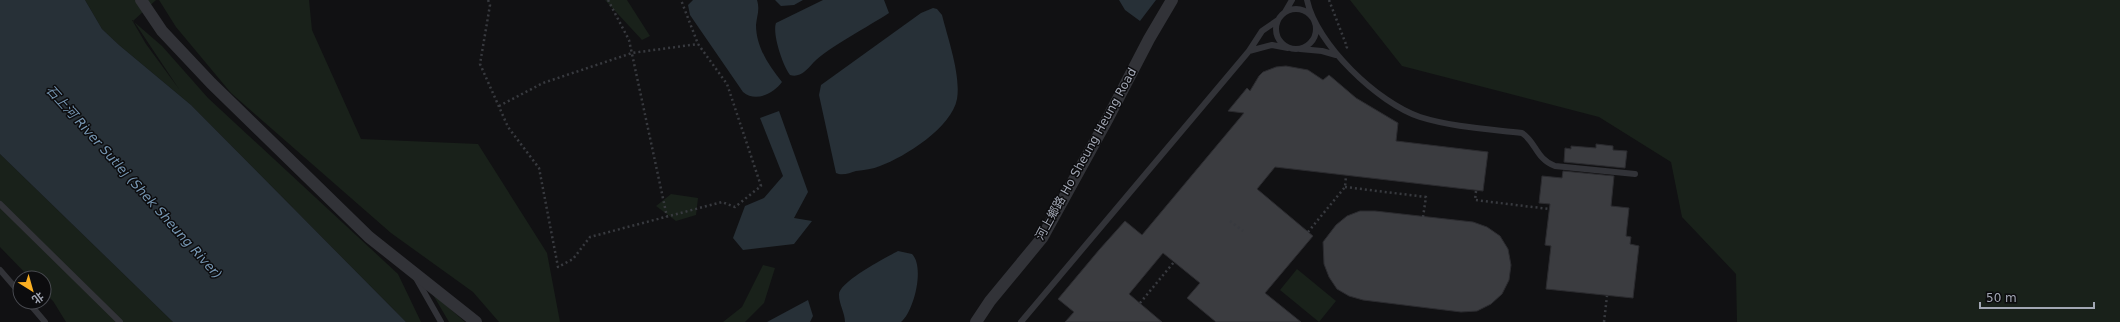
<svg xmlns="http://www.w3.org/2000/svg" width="2120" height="322" viewBox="0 0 2120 322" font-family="'DejaVu Sans','Noto Sans SC',sans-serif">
<rect width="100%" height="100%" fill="#111113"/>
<path fill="#19211a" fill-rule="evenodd" d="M85 0H156L133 21 162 46 208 98 398 274 421 322H406L191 105 119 45 102 29ZM132 20H133L179 89 146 44Z
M159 0H309L312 30 361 139 478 144 547 253 560 322H499L473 292 391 233 231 93 176 27Z
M605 0H627L650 36 642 40Z
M1350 0H2120V322H1737L1736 274 1682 217 1671 162 1599 117 1402 66Z
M0 154 173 322H66L53 301 44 292V278H30L0 247Z
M671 194 698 198 696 215 676 221 656 206Z
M763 265 775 268 764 303 745 322H723L742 307Z
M1297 269 1336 301 1319 322 1280 290Z
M432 293 465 322H449Z"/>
<path fill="#273037" d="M0 0H85L102 29 119 45 191 105 406 322H173L0 154Z
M693 0H757C760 10 757 15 756 25 756 47 769 66 782 82 774 93 756 103 743 92L690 15 688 5Z
M775 0H803L794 5 781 6Z
M823 0H884L889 13C868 27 830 46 813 63 807 70 800 78 790 75 783 66 772 34 776 23Z
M1119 0H1156L1140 21 1125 10Z
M933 8 937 9 942 15C948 39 961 75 957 99 952 127 905 157 880 166 873 169 864 170 856 171 850 173 842 176 836 173L819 95 821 85 921 13Z
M779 111 808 192 794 218 812 221 794 244 743 250 733 238 745 206 764 198 783 176 760 118Z
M898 251 912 254C925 267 914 311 901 322H845C845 313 839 304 839 295 838 282 887 257 898 251Z
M808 300 813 316 810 322H767Z"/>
<path fill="#3b3c40" stroke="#2b2b2f" d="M1286 66 1308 70 1323 80 1329 75 1356 98 1398 123 1396 141 1488 152 1483 191 1275 167 1257 189 1313 236 1265 293 1301 322H1216L1187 298 1200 283 1163 253 1129 294 1162 322H1065L1074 312 1058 299 1099 250 1125 221 1142 235 1244 113 1228 111 1247 88 1250 91 1259 76 1263 72 1276 67Z
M1596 144 1613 146V150L1627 151 1625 168 1564 162 1565 148 1571 149V146L1596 148Z
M1563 171 1614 176 1611 206 1629 208 1626 236 1631 237 1630 244 1639 246 1633 298 1546 289 1551 246 1545 245 1550 204 1539 203 1542 176 1562 178Z
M1360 211H1375L1473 222 1487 227 1500 236 1508 249 1511 265 1509 280 1502 294 1491 304 1477 311 1461 312 1363 300 1349 296 1337 289 1329 277 1324 264 1323 242 1336 225 1347 216Z"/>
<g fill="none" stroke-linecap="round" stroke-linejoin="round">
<path stroke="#383a3f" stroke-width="2.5" stroke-dasharray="2 3" stroke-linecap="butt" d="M488 0 490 5 480 64 508 127 539 168 558 267 573 259 590 237 722 202 735 207 761 186 727 84 698 44 681 0
M608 0 629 40 667 217
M1329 0 1347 47 1346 48
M499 106 543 83 632 53 698 44
M1345 187 1426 197 1423 217
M1476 191 1475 200 1549 209
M1230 221 1243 231
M1308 232 1345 187 1346 176
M1140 303 1174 262
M1604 322 1607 296"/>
<path stroke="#323338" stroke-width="6" d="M1307 0C1316 44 1378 103 1420 117 1452 127 1488 129 1522 133 1536 142 1536 159 1555 166L1635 174
M1276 29a20 20 0 1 1 40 0a20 20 0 1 1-40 0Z
M1285 12 1292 0
M1300 49 1322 51 1336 55
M1249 51 1272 45 1288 48
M0 204 120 322
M0 270 20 293
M416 278 441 322
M28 302 45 322
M1021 322 1249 51 1262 31 1278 20"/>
<path stroke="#323338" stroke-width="12" d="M141 0 162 31 211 83 369 237 476 322
M976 322 990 301 1042 238 1108 118 1149 39 1172 0"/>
</g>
<g text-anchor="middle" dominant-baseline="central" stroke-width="3" stroke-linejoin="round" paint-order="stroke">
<g font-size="12" fill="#a2a7b4" stroke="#0c0c0e">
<text transform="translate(1086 154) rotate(-61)">河上鄉路 Ho Sheung Heung Road</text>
</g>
<g font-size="13" font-style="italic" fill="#7696b2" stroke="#0c0c0e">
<text transform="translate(134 182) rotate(48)">石上河 River Sutlej (Shek Sheung River)</text>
</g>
</g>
<g transform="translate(32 290) rotate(143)"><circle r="19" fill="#0c0c0e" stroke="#484a50"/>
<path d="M0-3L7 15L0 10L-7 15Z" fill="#faaf22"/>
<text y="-6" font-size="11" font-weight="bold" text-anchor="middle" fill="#a2a7b4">北</text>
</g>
<path d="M1980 302v6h114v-6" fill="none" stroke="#a2a7b4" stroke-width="2"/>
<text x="1986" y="302" font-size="12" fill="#a2a7b4" stroke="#0c0c0e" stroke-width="3" paint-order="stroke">50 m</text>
</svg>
